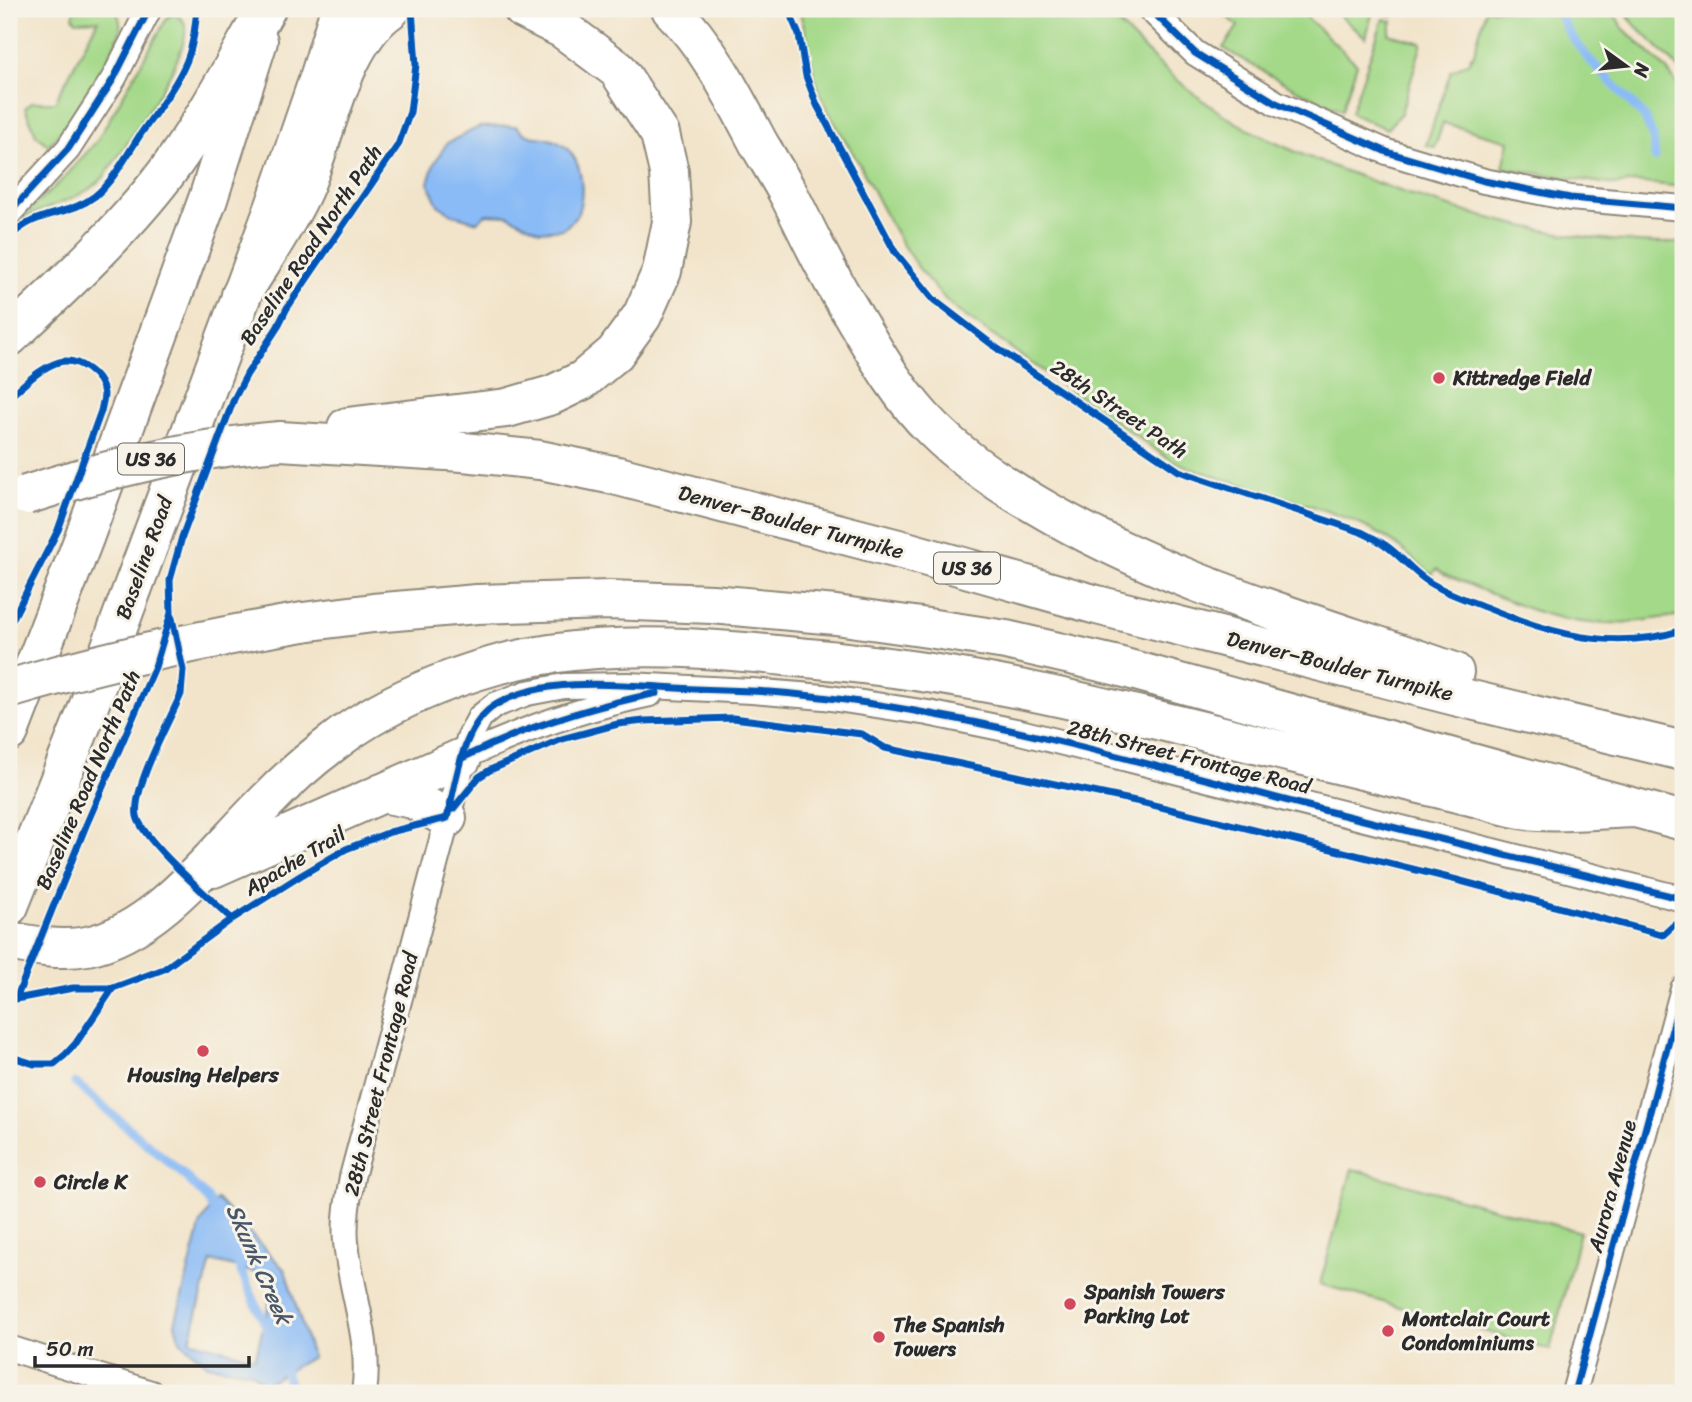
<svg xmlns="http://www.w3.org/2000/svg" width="1692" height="1402" viewBox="0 0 1692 1402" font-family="Sriracha,sans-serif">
<rect width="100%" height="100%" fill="#f7f3e8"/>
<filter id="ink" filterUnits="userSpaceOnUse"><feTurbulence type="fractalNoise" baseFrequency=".0143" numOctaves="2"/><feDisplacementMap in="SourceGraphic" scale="14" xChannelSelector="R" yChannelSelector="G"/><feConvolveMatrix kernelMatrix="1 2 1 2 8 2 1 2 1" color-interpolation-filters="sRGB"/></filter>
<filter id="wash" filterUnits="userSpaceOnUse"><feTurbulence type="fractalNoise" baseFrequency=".00686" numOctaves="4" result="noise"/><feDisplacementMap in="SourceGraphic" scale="28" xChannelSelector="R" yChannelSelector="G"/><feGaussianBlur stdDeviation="1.57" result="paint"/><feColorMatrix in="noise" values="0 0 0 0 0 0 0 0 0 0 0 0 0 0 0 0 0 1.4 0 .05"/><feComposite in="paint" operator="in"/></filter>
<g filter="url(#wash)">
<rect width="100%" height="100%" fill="#f2e4ca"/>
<path fill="#a4d989" stroke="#68825a" stroke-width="2" d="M75 9H115C119 15 121 23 120 30 118 48 63 134 48 145L36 135 25 108 32 102H55L98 20 76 21 73 17Z
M798 9H1105C1144 51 1187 94 1237 123 1273 144 1314 160 1353 174 1458 214 1570 245 1683 243V615C1653 619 1623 625 1592 623 1543 620 1488 592 1443 574L1437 569 1431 575C1415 561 1400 545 1381 535 1341 512 1288 499 1244 485 1216 476 1187 469 1163 455L955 309C908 264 890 224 861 167 846 140 828 116 818 87 809 62 809 33 798 9Z
M1217 9H1298L1357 64 1342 110C1299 93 1262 71 1223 48L1238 26Z
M1332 9H1395L1393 16 1373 10 1366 38Z
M1486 9H1611L1623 28 1665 68 1683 91V187L1635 182 1616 185 1503 168 1509 141 1443 123 1435 147 1426 145 1451 71 1469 62 1471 56 1473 57Z
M1623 9H1672L1683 12V72L1635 25Z
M171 15C224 16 114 161 103 178 79 202 45 205 17 222L64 178 97 141 167 18Z
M1383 19 1392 21 1389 34 1422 43 1401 113 1387 129 1354 115 1351 112Z
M1352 1169 1580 1232 1550 1350 1320 1284Z"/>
<path fill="#8abbf6" stroke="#5a7390" stroke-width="2" fill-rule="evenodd" d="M516 126C532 143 537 133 555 141 582 152 586 187 578 213 576 219 568 224 564 229L540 231 508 215 486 214 477 222 454 215 438 205 428 183 434 164 447 143 479 127Z
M217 1199 285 1270 312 1357 265 1384 251 1372 208 1365 180 1341 175 1324 201 1223ZM211 1261 276 1278 255 1358 190 1340Z"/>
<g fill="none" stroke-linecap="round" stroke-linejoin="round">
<path stroke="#8abbf6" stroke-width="9" d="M1557 9 1567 30 1587 57 1644 116 1653 137 1655 158
M75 1083 183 1174 208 1199 216 1215
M236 1260 269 1333
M282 1362 292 1393"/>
</g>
</g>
<g filter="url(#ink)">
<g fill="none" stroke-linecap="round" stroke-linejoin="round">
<defs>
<path id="street" d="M1150 9 1195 53 1276 103 1387 152 1484 181 1570 198 1683 208
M9 213 68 149 114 78 149 9
M462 758C522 729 584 708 650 694
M9 1348 151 1393
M364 1393C372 1341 351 1294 346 1242 344 1221 348 1199 352 1177L469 738 480 717 495 705 527 693 564 686 628 685 752 691 824 697 928 713 1020 732 1683 899
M1574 1393 1683 989"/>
<path id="primary" d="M9 732 84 538 208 199 258 41
M9 906 85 716 275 206 320 75 340 9"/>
<path id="highway" d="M671 9C709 47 734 97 759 144 769 161 780 178 789 195 808 232 825 270 847 305 872 347 898 395 933 429 964 460 1000 484 1038 506 1167 583 1313 622 1454 672
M241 295C262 260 286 226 303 189 327 134 341 43 391 9
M9 337C63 286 130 224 173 164 208 115 236 61 266 9
M347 427 507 408 552 395 583 380 615 353 642 316 662 271 672 222 669 172 660 134 618 70 563 29 523 9
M280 441 463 452 540 460 618 476 906 551 1097 605 1455 696 1683 751
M303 622 373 613 477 604 609 600 712 604 836 615 928 628 1006 640 1114 665 1683 821
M382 793 413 799 447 818
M213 868 462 758
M9 941C34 946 61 951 87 946 157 932 214 854 262 806 284 783 308 761 334 742 390 698 479 664 550 654 628 642 708 648 786 656 855 662 925 671 994 684 1094 703 1193 729 1292 753 1348 766 1405 780 1462 794 1486 799 1513 810 1538 811 1570 813 1603 809 1635 808"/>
</defs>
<use href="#street" stroke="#8e887a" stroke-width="28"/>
<use href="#primary" stroke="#8e887a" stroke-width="42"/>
<use href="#highway" stroke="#8e887a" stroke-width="42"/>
<use href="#street" stroke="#fff" stroke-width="24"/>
<use href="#primary" stroke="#fff" stroke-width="38"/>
<use href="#highway" stroke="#fff" stroke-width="38"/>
<defs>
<path id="highway-bridge" d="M26 495C109 468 192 448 280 441
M9 689C105 660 203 639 303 622"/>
</defs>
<use href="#highway-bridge" stroke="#8e887a" stroke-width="42" stroke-linecap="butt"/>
<use href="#highway-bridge" stroke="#fff" stroke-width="38"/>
<defs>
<path id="cycleway" d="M788 9 799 35 806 76 817 105 895 252 934 300 998 349 1179 471 1361 532C1369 536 1378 540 1385 545 1400 555 1411 570 1426 580 1443 592 1465 599 1485 607 1551 634 1612 652 1683 630
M1150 9 1195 53 1276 103 1387 152 1484 181 1570 198 1683 208
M9 213 68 149 114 78 149 9
M9 238C36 209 68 217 95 196 114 180 127 155 140 135 155 113 173 91 184 67 193 49 195 28 197 9
M9 397C23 386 41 367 59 362 78 357 102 375 104 394 104 399 102 406 101 411L58 530 9 626
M172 618 183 670 181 694C169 722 132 788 137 816 142 840 212 900 232 919
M462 758C525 727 589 707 657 693
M453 809 479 777 490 770 562 739 618 724 644 721 733 718 862 734 885 748 1145 803 1457 880 1663 935 1674 925
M447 818C457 780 461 725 497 704 545 676 623 685 676 688 708 690 739 690 770 692 824 696 878 704 931 714 1063 738 1193 777 1323 810 1443 840 1563 869 1683 899
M10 995 16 999 73 988H113
M16 999 87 823 155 667 171 613 170 580 182 537 234 399 247 374 277 328 287 308 398 145 410 112 416 65 412 9
M9 1056 34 1064H54L65 1055 76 1043 113 988 164 969 232 919 300 876 346 849 390 832 447 818
M1574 1393 1683 989"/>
</defs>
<use href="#cycleway" stroke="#f7f3e8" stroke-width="11"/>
<use href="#cycleway" stroke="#0057b8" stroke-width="7"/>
</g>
</g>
<g fill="#d1495b" stroke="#f7f3e8" stroke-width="2.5">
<circle cx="1439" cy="378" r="7"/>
<circle cx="203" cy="1051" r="7"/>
<circle cx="40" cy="1182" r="7"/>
<circle cx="1070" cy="1304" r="7"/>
<circle cx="1388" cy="1331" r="7"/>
<circle cx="879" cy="1337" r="7"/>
</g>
<g text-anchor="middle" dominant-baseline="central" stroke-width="6" stroke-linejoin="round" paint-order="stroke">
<g fill="#f7f3e8" stroke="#686764" stroke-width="2">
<rect x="118" y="443.5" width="66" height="31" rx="5"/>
<rect x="934" y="552.5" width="66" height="31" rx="5"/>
</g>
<g font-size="19" font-weight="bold" fill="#2b2b2b">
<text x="151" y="459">US 36</text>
<text x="967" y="568">US 36</text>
</g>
<g font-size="21" fill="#2b2b2b" stroke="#f7f3e8">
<text transform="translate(311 245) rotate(-56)">Baseline Road North Path</text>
<text transform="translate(1119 409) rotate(34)">28th Street Path</text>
<text transform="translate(791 522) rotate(15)">Denver–Boulder Turnpike</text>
<text transform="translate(144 558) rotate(-70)">Baseline Road</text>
<text transform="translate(1340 666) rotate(14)">Denver–Boulder Turnpike</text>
<text transform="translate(1189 757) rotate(14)">28th Street Frontage Road</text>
<text transform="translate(88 780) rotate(-67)">Baseline Road North Path</text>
<text transform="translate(295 861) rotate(-31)">Apache Trail</text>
<text transform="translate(381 1074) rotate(-76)">28th Street Frontage Road</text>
<text transform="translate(1612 1186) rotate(-75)">Aurora Avenue</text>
</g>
<g font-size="21" font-weight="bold" fill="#2b2b2b" stroke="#f7f3e8" text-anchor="start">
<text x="1453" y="378">Kittredge Field</text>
<text x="203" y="1075" text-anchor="middle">Housing Helpers</text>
<text x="54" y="1182">Circle K</text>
<text x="1084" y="1292">Spanish Towers<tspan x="1084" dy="24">Parking Lot</tspan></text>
<text x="1402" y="1319">Montclair Court<tspan x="1402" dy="24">Condominiums</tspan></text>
<text x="893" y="1325">The Spanish<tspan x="893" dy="24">Towers</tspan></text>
</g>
<g font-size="23" font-style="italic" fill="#485668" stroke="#f7f3e8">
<text transform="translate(259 1264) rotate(66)">Skunk Creek</text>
</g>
</g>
<rect width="1692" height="1402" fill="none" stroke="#f7f3e8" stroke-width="35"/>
<g transform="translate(1626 66) rotate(105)" stroke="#f7f3e8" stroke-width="5" paint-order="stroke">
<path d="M0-5L12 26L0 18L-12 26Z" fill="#2b2b2b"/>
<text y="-10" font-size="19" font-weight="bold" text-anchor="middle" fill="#2b2b2b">N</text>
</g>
<path d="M35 1356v10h214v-10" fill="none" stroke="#2b2b2b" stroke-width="3.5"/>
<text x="46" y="1356" font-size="21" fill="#2b2b2b" stroke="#f7f3e8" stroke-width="5" paint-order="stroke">50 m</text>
</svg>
